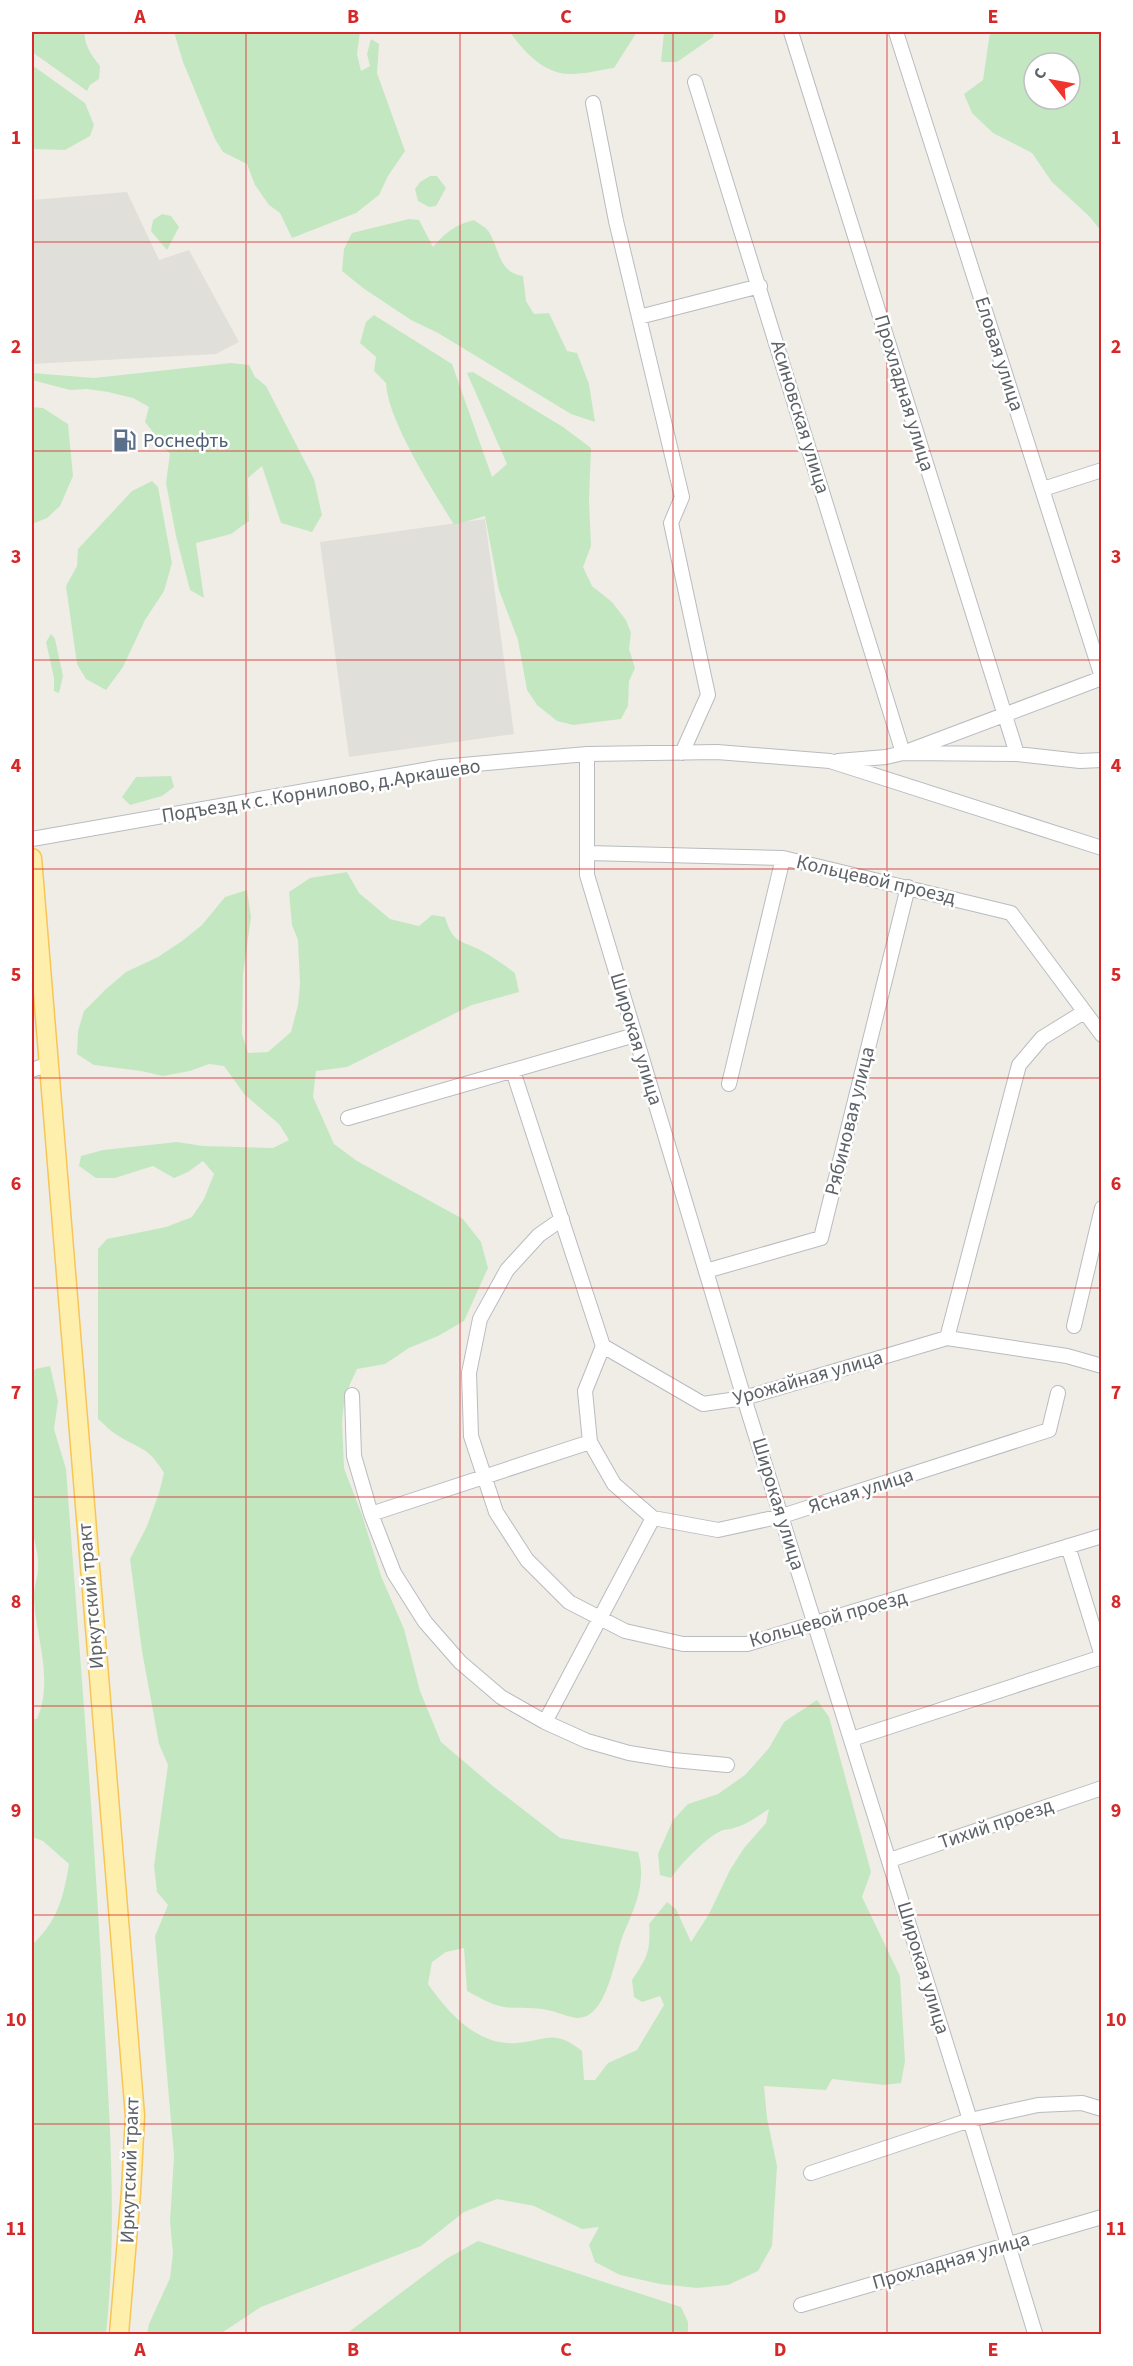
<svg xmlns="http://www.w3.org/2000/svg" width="1133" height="2366" viewBox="0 0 1133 2366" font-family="'Source Sans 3',sans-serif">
<rect width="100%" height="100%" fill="#f0ede6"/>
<path fill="#e1dfda" d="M127 192 159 260 189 250 239 342 216 354 32 364V200Z
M485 519 514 734 349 757 320 542Z"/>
<path fill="#c3e8c1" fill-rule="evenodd" d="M32 32H85C83 44 93 57 100 66L99 79 90 85 87 91 32 52Z
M174 32H360L357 54 361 71 370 66 367 54 371 39 379 44 377 73 405 151 388 176 379 195 356 213 292 238 280 213 269 205 255 185 247 164 223 152 215 139 183 62Z
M510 32H637L614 68C600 70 585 74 571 74 545 75 523 51 510 32Z
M664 32H714L713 37 677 62H661Z
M990 32H1101V231L1090 217 1052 182 1032 153 993 133 972 113 964 94 983 80ZM1034 63H1070V99H1034Z
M32 65 85 103 94 125 90 136 65 150 32 149Z
M430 176H437L446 188 436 206 429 207 418 201 415 189 420 182Z
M162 214 171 216 179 227 167 250 151 231 153 220Z
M409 219 419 220 433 247C446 232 455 225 474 220 479 224 486 227 489 232 500 250 498 272 523 276L526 301 534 314 549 313 567 351 577 353 589 384 595 422 571 414 438 333 411 320 363 288 342 271 344 249 352 233Z
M374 315 452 364 492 477 507 464 467 373 473 372 563 427 591 448 589 500 591 546 583 567 592 586 612 602 626 620 631 633 629 649 635 668 629 681 628 706 621 719 573 725 557 721 537 705 527 690 518 640 499 590 485 516 454 525C433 490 388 422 386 383L374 371 376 357 360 343 366 322Z
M231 363 249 365 255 377 266 386 314 479 322 515 312 532 281 523 262 466 248 478 249 521 231 534 196 543 204 598 190 590 176 536 166 483 170 454 145 422 149 407 133 398 108 392 87 389 70 390 32 380V373L94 378Z
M32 407 43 408 68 424 73 476 60 506 47 518 32 524Z
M152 481 158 487 172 563 164 591 145 620 123 667 106 690 86 679 77 664 66 586 77 566 78 549 132 491Z
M51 634 55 639 63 676 59 693 54 691V678L46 642Z
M171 776 174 787 162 796 130 805 122 797 136 777Z
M347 872 359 893 390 919 419 926 432 915 445 917C453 944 461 940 482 951 493 957 504 965 515 973L519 992 472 1005 347 1067 316 1071 313 1097 334 1144 357 1161 463 1219 481 1242 488 1268 464 1321 438 1336 409 1348 385 1364 357 1369 345 1395 342 1421 344 1468 362 1515 381 1576 404 1629 420 1691 441 1742 494 1787 560 1838 638 1852C647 1882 635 1907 623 1935 615 1955 608 2019 577 2018 567 2017 553 2010 542 2009 527 2007 510 2010 496 2005 486 2002 477 1996 467 1991L464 1948 446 1952 432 1962 428 1984C449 2014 478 2046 517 2043 550 2040 553 2029 582 2051L584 2080H595L608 2063 637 2050 664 2005 660 1996 642 2002 634 1997 632 1980C647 1958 651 1951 649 1924L667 1902 676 1909 691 1942 709 1914 730 1870 744 1848 766 1823 769 1809C759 1815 749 1823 737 1827 732 1829 727 1829 723 1830 706 1837 681 1864 671 1878L660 1875 658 1854 673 1820 688 1804 718 1794 745 1775 769 1748 784 1722 817 1700 829 1717 871 1872 862 1897 900 1976 905 2061 901 2083 884 2085 832 2079 826 2090 764 2086 767 2118 777 2166 772 2246 758 2271 728 2285 697 2288 660 2284 620 2275 595 2262 589 2245 599 2227 582 2229 534 2206 497 2199 464 2212 421 2246 261 2307 220 2334H147L149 2324 170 2278 173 2253 170 2222 174 2156 155 1936 168 1905 157 1892 154 1866 168 1765 159 1744 142 1651 130 1559 147 1526 159 1493 164 1473C147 1445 140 1450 117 1435 110 1431 104 1424 98 1419V1249L107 1239 166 1227 192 1217 204 1199 214 1174 203 1161 188 1172 174 1178 153 1166 115 1178H96L79 1166 81 1156 103 1150 177 1142 203 1146 273 1148 289 1140 279 1124 245 1095 224 1066 209 1064 190 1071 163 1076 141 1071 94 1065 77 1054 78 1031 84 1011 105 990 126 972 158 957 182 941 202 925 225 897 247 890 251 917 243 974 242 1034 248 1053 268 1052 291 1032 298 1005 300 984 298 940 292 925 289 892 310 878Z
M50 1366 58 1401 54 1429 66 1469C79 1646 94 1822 103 1999 109 2111 118 2223 106 2334H32V1945C58 1920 63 1899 69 1864L43 1841 32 1837V1719H37C54 1679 36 1639 34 1599 33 1590 37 1580 38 1571 39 1558 36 1547 33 1534L32 1535V1376L35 1369Z
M478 2241 681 2307 688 2322V2334H346L446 2259Z"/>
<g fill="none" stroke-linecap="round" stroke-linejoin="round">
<defs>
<path id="minor" d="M791 32 1017 754
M896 32 1102 677
M695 82 903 753 1102 678
M593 103 616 221 682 497 671 523 708 695 682 753
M639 317 760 286
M1043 489 1102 470
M587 754V875L744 1398 970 2120 1038 2105 1082 2103 1102 2109
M838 761 886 757 903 753 1017 754 1080 761 1102 760
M32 839 441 767 587 754 717 752 830 761 1102 848
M587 853 783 858 1011 913 1102 1035
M32 1070 48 1064
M513 1071 603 1346 703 1404 744 1398 947 1338 1019 1065 1042 1038 1084 1012
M729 1084 783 858
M348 1118 635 1035
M562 1219 539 1235 507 1270 480 1319 469 1373 471 1436 496 1512 527 1560 569 1602 625 1631 683 1644H747L1102 1536
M706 1271 821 1238 908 887
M1074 1326 1102 1208
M947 1338 1067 1356 1102 1366
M603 1346 585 1391 590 1442 614 1484 653 1518 718 1530 782 1516 1049 1430 1058 1393
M352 1395 354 1456 371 1514 394 1573 425 1622 460 1662 501 1697 545 1722 587 1741 629 1753 673 1760 727 1765
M371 1514 590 1442
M1068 1546 1102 1656
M545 1722 653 1518
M852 1739 1102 1657
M890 1860 1102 1788
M811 2173 970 2120 1035 2333
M801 2305 1102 2217"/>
<path id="major" d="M32 858 135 2116 131 2192 119 2334"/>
</defs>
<use href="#minor" stroke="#b8bbc0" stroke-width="16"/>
<use href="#major" stroke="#f7c558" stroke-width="21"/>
<use href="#minor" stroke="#fff" stroke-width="14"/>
<use href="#major" stroke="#ffefac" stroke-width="18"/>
</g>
<path fill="none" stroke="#d62828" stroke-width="1.5" stroke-opacity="0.55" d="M246 32V2334M460 32V2334M673 32V2334M887 32V2334M32 242H1102M32 451H1102M32 660H1102M32 869H1102M32 1078H1102M32 1288H1102M32 1497H1102M32 1706H1102M32 1915H1102M32 2124H1102"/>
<defs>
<symbol id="fuel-bare" viewBox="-9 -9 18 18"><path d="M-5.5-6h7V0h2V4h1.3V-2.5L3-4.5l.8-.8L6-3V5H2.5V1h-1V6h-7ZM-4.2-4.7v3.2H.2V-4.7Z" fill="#5c6f8a" stroke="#fff" stroke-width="2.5" paint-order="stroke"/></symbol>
</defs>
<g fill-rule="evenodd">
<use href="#fuel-bare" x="108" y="424" width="33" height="33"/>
</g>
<g text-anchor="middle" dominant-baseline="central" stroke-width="5" stroke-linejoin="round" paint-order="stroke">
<g font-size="20" fill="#5d6267" stroke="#fff">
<text transform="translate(999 354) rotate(72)">Еловая улица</text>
<text transform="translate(904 393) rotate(73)">Прохладная улица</text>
<text transform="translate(800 417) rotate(73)">Асиновская улица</text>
<text transform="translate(321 791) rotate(-9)">Подъезд к с. Корнилово, д.Аркашево</text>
<text transform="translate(876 880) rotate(13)">Кольцевой проезд</text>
<text transform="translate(636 1039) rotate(73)">Широкая улица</text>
<text transform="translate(850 1121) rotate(-76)">Рябиновая улица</text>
<text transform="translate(808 1378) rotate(-16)">Урожайная улица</text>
<text transform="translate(861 1491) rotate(-18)">Ясная улица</text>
<text transform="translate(778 1504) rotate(73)">Широкая улица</text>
<text transform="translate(91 1596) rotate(-95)">Иркутский тракт</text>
<text transform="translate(828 1619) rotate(-16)">Кольцевой проезд</text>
<text transform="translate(996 1824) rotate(-19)">Тихий проезд</text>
<text transform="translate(923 1968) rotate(73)">Широкая улица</text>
<text transform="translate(130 2170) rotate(-88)">Иркутский тракт</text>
<text transform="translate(951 2261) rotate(-16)">Прохладная улица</text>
</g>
<g font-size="20" fill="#4e5e75" stroke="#fff" text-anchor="start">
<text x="143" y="441">Роснефть</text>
</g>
</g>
<rect width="1133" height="2366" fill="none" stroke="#ffffff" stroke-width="66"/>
<g transform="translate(1052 81) rotate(301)"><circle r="28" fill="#ffffff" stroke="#bec0c2" stroke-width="1.5"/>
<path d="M0-4.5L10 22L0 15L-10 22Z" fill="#f0352c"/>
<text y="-9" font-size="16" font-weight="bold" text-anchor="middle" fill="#5d6267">С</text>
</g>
<rect x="33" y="33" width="1067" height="2300" fill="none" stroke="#d62828" stroke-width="2"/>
<g font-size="20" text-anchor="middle" font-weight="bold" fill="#d62828">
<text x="140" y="23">A</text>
<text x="353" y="23">B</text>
<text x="566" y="23">C</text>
<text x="780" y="23">D</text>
<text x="993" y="23">E</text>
<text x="16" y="144">1</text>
<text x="1116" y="144">1</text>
<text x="16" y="353">2</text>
<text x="1116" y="353">2</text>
<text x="16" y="563">3</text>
<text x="1116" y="563">3</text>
<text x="16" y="772">4</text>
<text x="1116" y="772">4</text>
<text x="16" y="981">5</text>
<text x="1116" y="981">5</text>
<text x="16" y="1190">6</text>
<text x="1116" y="1190">6</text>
<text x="16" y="1399">7</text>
<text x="1116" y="1399">7</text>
<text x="16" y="1608">8</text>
<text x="1116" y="1608">8</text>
<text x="16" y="1817">9</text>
<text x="1116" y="1817">9</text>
<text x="16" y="2026">10</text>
<text x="1116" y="2026">10</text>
<text x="16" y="2235">11</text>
<text x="1116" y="2235">11</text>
<text x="140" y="2356">A</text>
<text x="353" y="2356">B</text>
<text x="566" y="2356">C</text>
<text x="780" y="2356">D</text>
<text x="993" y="2356">E</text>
</g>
</svg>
